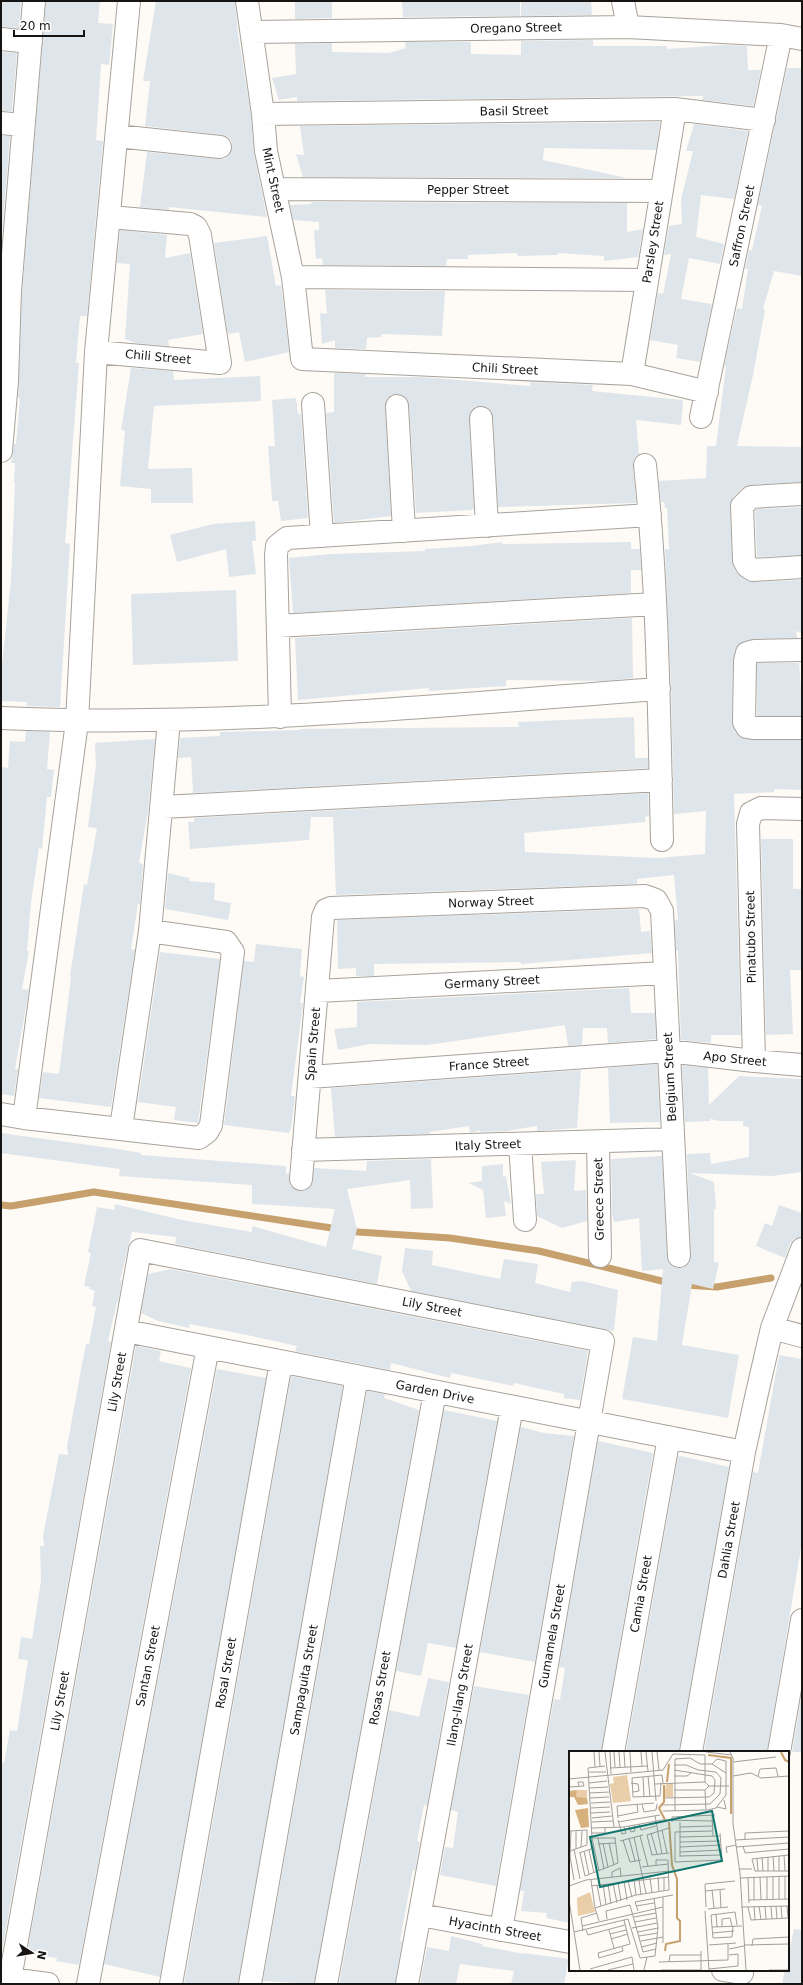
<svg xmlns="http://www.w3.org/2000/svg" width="803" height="1985" viewBox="0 0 803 1985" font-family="'DejaVu Sans',sans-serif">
<rect width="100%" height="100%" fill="#fefaf5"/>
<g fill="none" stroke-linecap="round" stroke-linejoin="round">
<path stroke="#c6a16e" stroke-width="7" d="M1 1205 11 1206 94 1192 358 1232 450 1238 539 1251 670 1283
M684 1285 717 1287 771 1278"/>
</g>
<path fill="#dfe6eb" d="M1 1H21L19 28 1 27Z
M46 1H100L98 23 113 24 109 65 101 64 96 140 103 141 87 316H80L76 363H79L65 543 70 544 60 707 27 706V702L1 701V674L11 580 15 482H14L15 463H11L12 458 14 444H16L20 398H18L22 292Z
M156 1H235L238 34 251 115 254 154 267 217 169 207V210L140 207 147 152 219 159H225L230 155 232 148V142L228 137 222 135 145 126 150 81H143Z
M295 1H332V18L295 19Z
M402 1H520V16L403 17Z
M521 1H591L592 15 521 16Z
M593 40V46H667V49L724 45 747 46 748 70H761L753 106 702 100 703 96 297 101V97L279 100 272 78 296 74 295 44 332 43V52L389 53 406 48 405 42H471V54L521 55V41Z
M1 52 17 53 12 111H1Z
M787 68H802V276L774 271 763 309 765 310 753 375 737 446 802 447V482L750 485 742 488 733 497 730 506 732 560 736 572 746 580 753 582 802 580V633L796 631 797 638 754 639 738 645 733 661 732 722 736 733 745 739 802 740V790L774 789V792L734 794 741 1035H711V1043L681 1040 678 950 676 951 675 929V920H678L674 875 637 879V884L336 895 333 817H311L309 840 190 849 188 822H194V818L648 793 649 816 645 817V822L524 833 525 852 658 858 705 854 706 811 674 814 671 688 665 549H669L667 508H665L664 502H661L659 481 706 478 707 446H716L726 366H724L737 308 742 309 748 269H745L749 250H752L762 206 758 205Z
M660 122 656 150 544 148 543 160 627 178 303 177 296 154 304 155 300 126Z
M694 124 748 131 734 199 701 195 696 237 724 244 720 264 689 258 681 299 712 304 700 362 676 358 678 345 650 340 658 293 663 294 671 254 664 255 669 226 682 224 681 199 693 151H686Z
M1 136H10L1 248Z
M311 202 627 203V232L643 229 638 257 604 261V256L558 253V255L518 256 517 253 468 255V259H447L446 266 323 265 322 258 316 259 314 230H319V222L293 220 290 205 312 204Z
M120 230 167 235 165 258 190 253 203 334 168 340 169 346 135 343 125 339 130 264 117 263Z
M267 236 276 286 281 285 289 352 245 362 239 332 229 334 227 330 214 243Z
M325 290 445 291 442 336 382 334 381 337 367 338 366 349 335 348V340L322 344 320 313 327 314Z
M131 368 173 371 174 380 260 376 261 401 154 406 148 469 192 468 193 503H151V489L120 486 125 431 121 430Z
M334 373 365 374V377H422L530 386V382L593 385 592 391 683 400 681 425 636 420 639 454 634 459 633 466 636 503 498 507 493 417 491 411 486 407 481 406 474 408 470 413 469 419 474 508 471 510 416 513 409 405 407 399 402 395 396 394 391 395 386 400 385 407 391 516 334 523 326 413 334 412Z
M296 398 298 414H301L308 518 281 521 278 501H272L268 446H275L272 400Z
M802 507V555L757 557 755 511 756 509Z
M255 521 256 541H252L256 574 229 577 226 549 177 562 170 535 213 524Z
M502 542V544L631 542V549H640L641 570H631V593L293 613 289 558 331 554 425 551V549L472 546Z
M236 590 238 661 133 665 131 594Z
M632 618 633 678 605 681 506 680V686L429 691V688L298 700 295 638Z
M757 663H799L801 690H802V716H757Z
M634 717 635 758H648V768L193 793 191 757 178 758 180 738 220 736V732L300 730V729L519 727 518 722Z
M26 731 50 732 47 769 54 770 51 797H47L42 849 39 848 31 903 27 951H29L22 989 29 990 15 1069H18L14 1096 1 1094V767L8 768 10 741 25 742Z
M155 739 148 811 139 863 143 864 140 904H138L131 949 135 950 111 1107 39 1098 43 1072 59 1074 71 977 70 976 84 884 87 885 97 828 88 827 96 766 95 743Z
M761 839H793V889H802V970H790L793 1034 766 1035Z
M168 873 189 878V881L215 883 214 900 231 903 228 920 165 909Z
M639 909 641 932 650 931 652 953 521 964V962L374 964V976H356V968L338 969 337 920Z
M256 944 302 949 300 976 304 977 300 1003H303L291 1096H295L291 1130H290L289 1133 224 1125 244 961 254 962Z
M160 952 220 959 198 1123 174 1120 176 1107 138 1102Z
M629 988 631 1013H655L656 1039 608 1043 607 1028H583L582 1045 568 1046 565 1025 427 1045 370 1044 338 1050 334 1029 357 1027V1002Z
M657 1064 660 1122 610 1123 608 1068Z
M682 1065 708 1068 709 1105 739 1076 802 1079V1172L772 1176 690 1173 714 1182 716 1209H714V1262L719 1263 713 1289 692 1284 682 1345 739 1355 728 1418 622 1399 633 1337 657 1341 663 1269 642 1271 639 1218 614 1222 612 1214 611 1159 662 1156 667 1257 669 1263 673 1267 679 1268 686 1266 690 1261 691 1255 687 1154 710 1153 711 1164 749 1157V1127L743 1126V1121H720L710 1119V1121L685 1122Z
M581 1070 577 1128 537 1131V1126L507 1131 480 1132V1130L470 1133 469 1126 430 1132V1134L335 1137 331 1088Z
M1 1133 118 1149 141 1153V1155L286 1166V1174L289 1173 290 1185 294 1189 300 1191 307 1190 311 1186 314 1168 366 1171 367 1161 431 1159 433 1208 411 1209 410 1180 347 1189 357 1229 352 1249 382 1256 377 1284 175 1244 176 1237 132 1232 120 1281 122 1280 118 1302H117L108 1341 111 1342 2 1951 1 1762 4 1763 10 1730 17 1731 28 1660 18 1659 21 1637 32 1639 41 1581 40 1546H44L43 1536 59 1454 68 1455 67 1447 82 1364 86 1344H89L96 1307 92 1306 95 1291 88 1288 92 1287 84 1286 91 1253 88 1252 97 1207 114 1210 115 1204 182 1220 246 1231 252 1232V1226L326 1247 335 1209 252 1204V1185L119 1176 120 1169 1 1153Z
M576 1160 574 1191 586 1190 587 1221 562 1228 537 1216 536 1194H544L541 1162Z
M503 1164V1177L506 1176 511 1204 504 1201 506 1216 486 1218 483 1190 468 1183 482 1181V1166Z
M779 1205 802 1213V1233L801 1237 794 1239 790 1244 785 1258 756 1246 765 1223 772 1226Z
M405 1248 433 1251 432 1265 500 1279 504 1259 538 1264 535 1283 570 1292 572 1282 582 1281 618 1290 614 1331 411 1291 402 1271Z
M170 1269 588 1351 580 1400 564 1398V1394L514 1383 513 1386 451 1373 450 1378 391 1363 390 1370 295 1351 297 1346 242 1334 190 1324 189 1328 158 1321 141 1313 148 1274Z
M136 1346 161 1351 159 1361 191 1368 79 1965 56 1961 57 1958 27 1954Z
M779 1355 802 1359V1542L767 1752H704L753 1472 758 1473Z
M217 1369 266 1378 160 1977 104 1964Z
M291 1376 343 1386 238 1984H184Z
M367 1391 385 1394 384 1398 419 1410 314 1984 263 1981Z
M444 1410 497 1421 456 1648 428 1643 421 1676 396 1671Z
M521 1427 544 1433 574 1436 535 1662 480 1652Z
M598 1441 653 1453 601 1752H570V1923L546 1918 547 1913 521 1911 524 1891H520L554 1699 560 1700 565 1668 559 1667Z
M681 1456 729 1467 679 1752H626L678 1457Z
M428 1678 449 1682 427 1806 424 1805 417 1841 420 1842 415 1870H413L400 1941H402L395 1984H339L389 1710 419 1717Z
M474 1686 529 1695 496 1886 440 1875 445 1847 453 1848 458 1812 451 1810Z
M802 1693V1752H792Z
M794 1929 802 1930V1984H782L785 1970H788V1957Z
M451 1936 482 1944V1946L524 1954V1953L569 1959 564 1984H511L514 1971 460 1964 456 1984H420L427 1947 449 1951Z"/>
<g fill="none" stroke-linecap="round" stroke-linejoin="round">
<defs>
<path id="street" d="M247 1 263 114 266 151 293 277 302 359 632 374 707 392
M623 1 628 27
M252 32 628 27 781 35 802 39
M1 39 31 42
M263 114 675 109 764 120
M1 123 23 125
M117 136 220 147
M275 189 661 191
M293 277 647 280
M96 352 220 363 200 235 196 227 190 224 110 217
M632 374 675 109
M313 404 322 536
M397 406 404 531
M701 417 781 35
M481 418 487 526
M1 451 7 381 10 291 34 1
M645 465C658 589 659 715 662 840
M802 494 751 497 742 506 744 560 747 566 753 570 802 567
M278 626 655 604
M802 650 754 651 747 653 745 661 744 722 747 727 753 728H802
M280 717 276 555 277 546 287 538 650 515
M1 718C221 728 440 705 659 689
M163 807 661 780
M318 991 665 973
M754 1061 748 824 751 813 761 808 802 809
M310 1077 668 1051 754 1061 802 1065
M1 1114 24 1118 199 1138 207 1132 211 1125 233 952 226 942 150 931
M24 1118 77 722 96 352 129 1
M121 1128 150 931 169 720
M598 1142 600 1256
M520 1144 525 1220
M303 1150 673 1139
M301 1179 323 917 326 910 331 908 645 896 656 900 662 911 679 1256
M772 1328 802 1336
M126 1331 744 1452
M613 1752 669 1437
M691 1752 744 1452 757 1393 772 1328 802 1249
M779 1752 802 1620
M420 1915 570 1942
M723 1970 742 1973
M48 1984 10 1979 140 1250 603 1341 501 1930
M88 1984 208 1347
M171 1984 281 1362
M250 1984 357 1376
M326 1984 435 1392
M407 1984 512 1407"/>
</defs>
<use href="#street" stroke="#a7a29c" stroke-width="24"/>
<use href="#street" stroke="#fff" stroke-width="22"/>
</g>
<g text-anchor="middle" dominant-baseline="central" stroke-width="4" stroke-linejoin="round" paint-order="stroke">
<g font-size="12" fill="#171513" stroke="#fff">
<text transform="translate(516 28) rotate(-1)">Oregano Street</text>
<text transform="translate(514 111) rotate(-1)">Basil Street</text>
<text transform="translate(273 180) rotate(78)">Mint Street</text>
<text x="468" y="190">Pepper Street</text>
<text transform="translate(742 226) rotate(-78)">Saffron Street</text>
<text transform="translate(653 242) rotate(-81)">Parsley Street</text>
<text transform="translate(158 357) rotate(5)">Chili Street</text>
<text transform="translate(505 369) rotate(3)">Chili Street</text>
<text transform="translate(491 902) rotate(-2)">Norway Street</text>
<text transform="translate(751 937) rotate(-91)">Pinatubo Street</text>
<text transform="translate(492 982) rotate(-3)">Germany Street</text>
<text transform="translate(313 1044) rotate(-85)">Spain Street</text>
<text transform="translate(735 1059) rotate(6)">Apo Street</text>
<text transform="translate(489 1064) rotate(-4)">France Street</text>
<text transform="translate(670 1077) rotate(-93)">Belgium Street</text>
<text transform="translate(488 1145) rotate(-2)">Italy Street</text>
<text transform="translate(599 1199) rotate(-91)">Greece Street</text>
<text transform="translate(432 1307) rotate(11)">Lily Street</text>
<text transform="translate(117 1382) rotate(-80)">Lily Street</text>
<text transform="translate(435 1392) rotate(11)">Garden Drive</text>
<text transform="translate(729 1540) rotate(-80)">Dahlia Street</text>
<text transform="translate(641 1594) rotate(-80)">Camia Street</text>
<text transform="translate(552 1636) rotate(-80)">Gumamela Street</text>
<text transform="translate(148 1666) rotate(-79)">Santan Street</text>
<text transform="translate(226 1673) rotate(-80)">Rosal Street</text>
<text transform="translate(304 1680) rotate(-80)">Sampaguita Street</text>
<text transform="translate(380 1688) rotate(-80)">Rosas Street</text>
<text transform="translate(460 1695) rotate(-80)">Ilang-Ilang Street</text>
<text transform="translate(60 1701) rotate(-80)">Lily Street</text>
<text transform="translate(495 1929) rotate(10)">Hyacinth Street</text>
</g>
</g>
<g transform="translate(569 1751)">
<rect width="220" height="220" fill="#fefaf5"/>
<path d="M58 24 62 50 44 52 41 33 45 32 44 26ZM97 33H104V46H95ZM8 39H18V47L9 48 6 44ZM21 141 26 161 9 165 8 147Z" fill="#e9cea9"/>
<path d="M8 39 7 46 18 47 19 53 9 54 5 46H0V40ZM19 57 20 76 12 77 6 59Z" fill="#d7b17d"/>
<path fill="none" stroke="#c6a16e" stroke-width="2" d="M212 1 216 9 220 11M139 4 162 7V63M98 31 100 13M95 34V51L90 57 96 69M96 200 97 193 111 190V170L108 167V128L103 114 100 71"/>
<path fill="none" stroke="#a29e9b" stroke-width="1" d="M25 1 26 16M30 1 31 15M36 1 45 76M41 1 42 23M45 1 46 16M50 1 51 16M55 1 56 16M61 1 62 21M72 1 73 15M77 1 79 20M83 1 87 50M88 1 90 19M137 1 163 4M161 1 164 7V73L171 122 177 219M136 4V31M164 11 207 6M143 13 148 8 157 10V22M41 17 79 15M20 21H37M79 25 81 46M105 25H118L122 22M164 25 182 22 192 27 220 25M189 25 191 18 207 17 209 25M74 26 75 46M0 28 94 19 104 3 136 4M20 32 38 30M62 32 69 33 70 40 64 41M92 32 91 45 64 46 63 27 93 24 94 32M86 33 136 31 140 35M140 35H160M0 36 15 35 14 31H9L10 35M20 37 39 36M105 39H136L140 35M136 39 137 59M21 42 40 41M21 47 40 46M96 47 140 46 145 42 146 29 143 25 105 19M22 52 41 51M73 53 75 61 87 59 88 53M93 54 141 53 151 43 152 27 147 21 129 19 117 14H105M148 56 157 58 155 49M22 57 41 56M94 60 138 59 147 57 157 44V22L143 13H131L121 7 106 8V60M22 62 41 61M143 64 144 85M49 65 69 61 68 53M86 65 93 103M23 67 43 65M49 67 48 55 85 52M49 69 53 83 57 82 55 76M23 71 44 70M49 71 91 64M103 71V66L146 64M111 71V106M70 73 72 79 87 75M60 75 62 81 66 80 65 74M111 76 143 75M23 77 55 76 93 69 143 70M100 77 78 84 83 104 100 102M93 79 98 102M0 80 18 79V94L1 100M2 80 1 105 5 129M7 80V98M143 80 106 81V111L153 109 151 82M23 82H36V77M82 82 88 103M71 85 79 115M65 86 77 142M111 86 151 85M23 87H47M29 87 35 118M60 87 66 110M54 89 61 111 72 109M166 89 220 86M176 89V82L220 80M51 90 74 84M111 91 151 90M34 92 39 116M40 92 45 114M29 93 46 92M174 95 176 102 220 98M12 96 13 80M111 96 152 94M167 96 220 92M5 98 11 128M20 99 25 122M15 100 20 123M111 101 152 99M10 102 25 97M11 102 16 125 49 112 46 87M158 102 157 96 167 94M215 104 216 120M220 104 183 108 186 120H220M111 105 153 104M204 105 205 120M210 105V120M193 106 194 120M199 106V120M188 107 189 120M73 116 99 113M170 118H183M30 120 23 87 19 17 36 15M210 125V148M216 125V148M43 126V121L51 117 52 125M89 126 90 140M95 126V140M179 126 180 152M185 126V149M191 126 192 149M198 126V148M204 126V148M81 127 83 142M171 127 220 125M70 128 72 144M22 129 26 157 67 144 100 139 99 109H87V114M65 129 67 144M55 130 58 149M59 130 63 146M49 131 52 150M44 132 48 152M34 133 37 154M39 133 42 153M28 134 32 155M0 135 17 129 100 120M22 135 100 126M151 138 152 157M143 139 145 157M136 140 156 138M0 149 11 219M179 149 220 148M67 155 85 152M185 155 186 169M190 155 192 169M196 155 197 168M202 155 203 168M207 155 208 168M212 155 213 167M218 155 219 167M137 156 136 133 166 130M172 156 220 155M179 156 182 169 220 167M26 157 30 170M139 158 159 156M69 160 66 151 104 144M136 160 140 219M147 163 148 176M65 166 87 162M38 168 37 160 61 154 74 201M66 171 87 167M13 175 94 156M164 175 163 186 144 187 142 164 166 161 168 174M143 176 173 175M153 176V168L161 167 163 175M63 177 88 172M17 179 19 184 56 174M40 179 45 197M14 180 12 167 28 162M5 181 59 168 71 207 86 205 89 177 85 147M69 181 89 177M143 182 165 180M41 183 57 179M70 185 89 182M42 188 59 183M72 190 94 186M94 192V146M140 194 167 192M175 194 220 193M183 195 184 188 220 186M53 196 54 200 30 207 29 202 61 193 55 169M73 196 88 192M160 198 175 195M132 200V219M74 201 87 198M90 211 159 209V193M100 211 101 204H132M21 218 63 206 65 219M140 218 169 215V203L160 204M39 219 64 213M75 219 78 206M92 219H132M200 219H220"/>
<path fill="#0f766e" fill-opacity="0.15" stroke="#0f766e" stroke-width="2" d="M143 60 153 110 31 136 21 86Z"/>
<rect width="220" height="220" fill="none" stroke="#171513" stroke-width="2"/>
</g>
<rect width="803" height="1985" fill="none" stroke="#171513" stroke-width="4"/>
<g transform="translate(32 1953) rotate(102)" stroke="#ffffff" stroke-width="3" paint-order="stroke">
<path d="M0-3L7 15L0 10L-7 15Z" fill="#171513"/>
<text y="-6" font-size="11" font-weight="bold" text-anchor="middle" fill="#171513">N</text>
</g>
<path d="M14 30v6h70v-6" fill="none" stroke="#171513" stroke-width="2"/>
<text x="20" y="30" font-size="12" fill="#171513" stroke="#ffffff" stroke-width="3" paint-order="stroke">20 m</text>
</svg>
